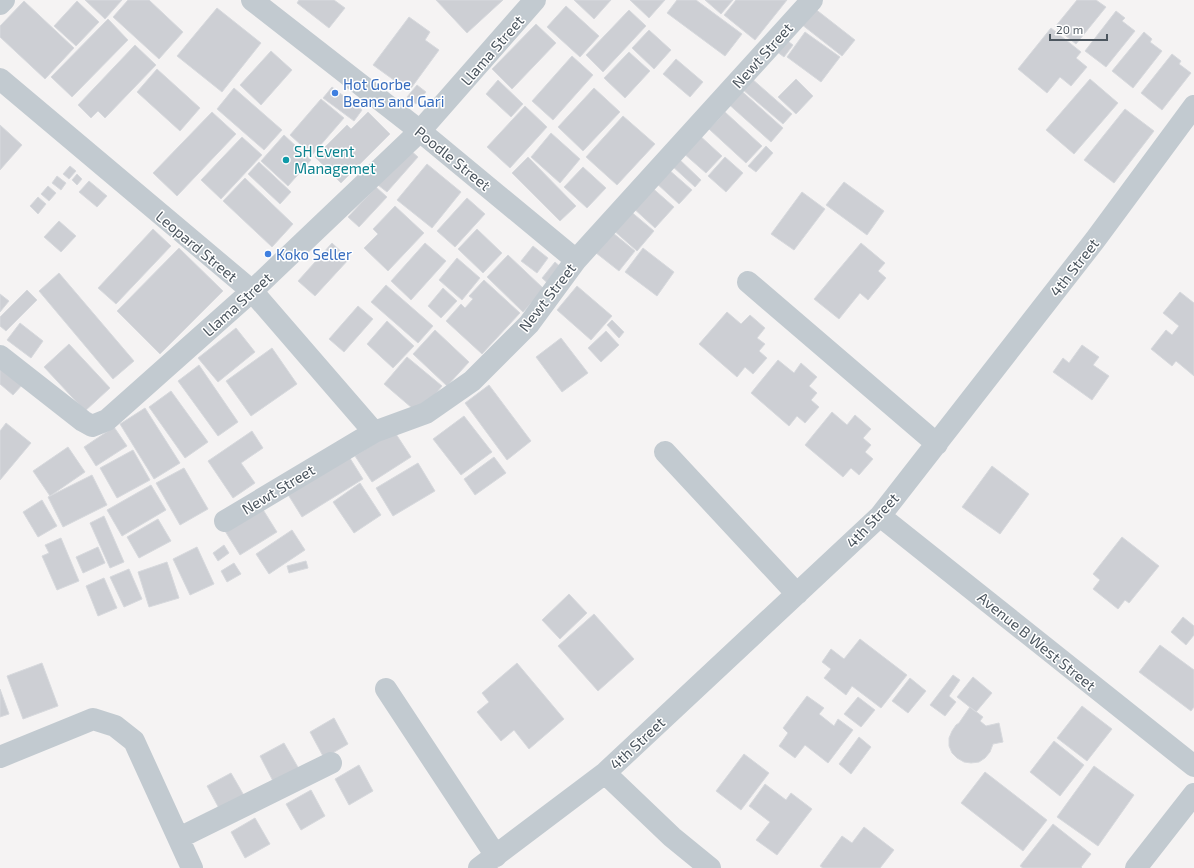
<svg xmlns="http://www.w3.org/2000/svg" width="1194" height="868" viewBox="0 0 1194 868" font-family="'Exo 2',sans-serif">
<rect width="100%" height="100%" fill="#f5f3f3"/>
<path fill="#cdcfd4" stroke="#d7d9dd" d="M85 0H122L105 19Z
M128 0H149L183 32 159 59 113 17Z
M299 0H334L345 8 329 28 297 3Z
M436 0H503L467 33Z
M574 0H611L594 19Z
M630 0H665L649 18Z
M677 0H696L742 34 725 56 667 13Z
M705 0H733L721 14Z
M736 0H787L755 40 724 15Z
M1077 0H1096L1106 7 1076 44 1055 27Z
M24 1 74 48 45 79 0 37V26Z
M77 1 99 22 76 46 54 26Z
M566 6 599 36 580 57 547 27Z
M217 8 261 43 222 92 177 56Z
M814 8 855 40 842 56 801 24Z
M629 10 646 26 603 72 586 55Z
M1116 11 1125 18 1122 21 1135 31 1106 67 1085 51Z
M409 17 430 32 425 40 439 50 409 91 373 65Z
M108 19 128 40 72 97 51 77Z
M536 24 556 43 512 89 492 69Z
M1051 28 1081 52 1076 58 1087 67 1071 86 1060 77 1047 93 1018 69Z
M649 30 671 50 654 69 632 48Z
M805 32 840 57 821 82 787 57Z
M1144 32 1152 39 1150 42 1162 51 1133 88 1112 71Z
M785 39 793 45 784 57 776 51Z
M135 45 156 65 105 118 98 111 91 118 78 105Z
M271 51 292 70 261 105 240 85Z
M629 52 650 71 625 98 604 78Z
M1172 54 1181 61 1179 64 1191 73 1162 110 1141 93Z
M572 56 593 75 553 120 532 101Z
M676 59 703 82 690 97 663 74Z
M157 69 200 108 180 131 137 92Z
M751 78 792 114 783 124 742 89Z
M796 79 813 96 796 114 778 97Z
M1090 79 1118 103 1074 154 1046 130Z
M498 80 523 104 511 117 486 94Z
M417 85 426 92 416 104 407 97Z
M332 87 362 110 354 121 323 98Z
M737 87 783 128 771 142 725 101Z
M234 88 282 130 264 150 217 109Z
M594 88 620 112 583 151 558 127Z
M321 99 344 118 312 155 290 135Z
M525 106 547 127 510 168 487 147Z
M1125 109 1154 131 1114 183 1084 160Z
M212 112 236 134 177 196 153 173Z
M368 112 390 134 341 183 315 157 347 125 351 129Z
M725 112 762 146 746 163 709 129Z
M623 116 655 144 617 185 586 157Z
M0 125 22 145 0 170Z
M551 133 580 159 560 183 531 157Z
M698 134 722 156 706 173 682 152Z
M284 135 311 160 288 186 261 161Z
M242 137 262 155 221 199 201 180Z
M766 146 773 153 756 172 748 166Z
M409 149 418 157 387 192 378 185Z
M528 157 576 206 560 221 512 173Z
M725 157 743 173 726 192 708 176Z
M678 158 701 180 695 187 671 165Z
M259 162 291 192 280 204 248 174Z
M427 164 461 192 432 228 397 200Z
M70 166 76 171 69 179 63 174Z
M583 167 606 188 587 208 564 187Z
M668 169 692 190 679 204 655 182Z
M77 174 82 179 77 185 72 180Z
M57 176 66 183 61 190 52 183Z
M245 178 293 224 272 247 223 201Z
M89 181 107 196 97 207 79 192Z
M844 182 884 211 867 235 826 205Z
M649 185 674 207 655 228 631 206Z
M48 186 56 193 49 201 41 194Z
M376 187 387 197 359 227 348 217Z
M802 192 825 209 794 250 771 234Z
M38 197 46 204 38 214 30 206Z
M467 198 485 214 455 247 437 231Z
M395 206 424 233 388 271 364 248 378 234 373 229Z
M629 210 654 231 637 251 612 229Z
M59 221 76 236 61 252 44 237Z
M607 228 635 251 619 271 591 249Z
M153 229 171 246 116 304 98 288Z
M477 229 502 253 483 273 458 249Z
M332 243 349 259 315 296 298 281Z
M425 243 446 261 411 300 391 281Z
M861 243 885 263 878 271 886 278 868 300 860 293 839 319 814 299Z
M533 246 548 258 537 273 521 261Z
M179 248 223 291 160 354 117 311Z
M643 248 674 272 657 296 625 272Z
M508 255 544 289 523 312 487 277Z
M457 258 480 278 462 300 439 280Z
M555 262 565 271 552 287 542 278Z
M59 273 134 361 113 379 39 291Z
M484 280 520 313 482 354 446 321 461 304 465 308 473 299 469 296Z
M386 285 433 326 418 343 371 302Z
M577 286 612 316 591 340 557 310Z
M443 288 457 301 441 318 428 306Z
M27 290 37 300 6 331 0 326V317Z
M1180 292 1194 303V376L1176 361 1172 366 1151 349 1166 330 1172 335 1179 326 1163 313Z
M0 294 9 301 0 312Z
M358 306 373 319 344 352 329 339Z
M727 312 741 324 750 315 765 328 757 338 765 344 759 351 767 358 753 374 745 367 737 377 699 344Z
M612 320 624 332 619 338 607 325Z
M387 321 414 346 393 368 367 344Z
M20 323 43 341 31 358 7 340Z
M236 328 255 352 218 382 198 358Z
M435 330 469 362 447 386 413 354Z
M606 331 619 345 601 362 588 348Z
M561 338 588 373 562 392 536 357Z
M69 344 110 388 85 411 44 367Z
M1082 345 1099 357 1093 365 1109 376 1092 400 1053 372 1063 358 1069 363Z
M272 348 297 384 251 416 226 381Z
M407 357 442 386 419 414 384 384Z
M778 360 794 373 801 363 817 377 809 386 817 393 811 400 819 407 805 423 797 416 789 426 751 393Z
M199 365 238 422 218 436 178 381Z
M0 367 23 384 13 395 0 384Z
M489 385 531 441 507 460 465 403Z
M171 391 208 442 185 458 149 407Z
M145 408 180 463 154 479 120 424Z
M832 412 847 425 855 415 871 429 863 438 871 445 865 452 873 459 859 475 851 468 843 477 805 445Z
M464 416 492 452 461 475 433 439Z
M6 423 31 443 0 480V431Z
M114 427 127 446 96 466 84 447Z
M252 431 263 448 241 463 255 483 233 498 208 461Z
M394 431 411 457 372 482 355 456Z
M68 447 85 472 50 496 33 471Z
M133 450 150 480 117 498 100 468Z
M348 455 363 479 302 517 287 493Z
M494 457 506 473 475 495 464 479Z
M418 463 435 491 393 516 376 488Z
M992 466 1029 494 1000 534 962 507Z
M184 468 208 509 180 525 156 483Z
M92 475 107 505 63 527 48 497Z
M360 483 381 515 354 533 333 502Z
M151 485 166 510 122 536 107 510Z
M42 500 57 526 38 537 23 512Z
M262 508 277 532 240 555 225 531Z
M104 516 124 562 110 568 90 523Z
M158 519 171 541 139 558 127 537Z
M292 530 305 550 269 574 256 554Z
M1122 537 1159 566 1129 603 1125 600 1118 609 1093 589 1100 580 1093 574Z
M61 538 79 581 57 590 42 556 49 553 45 545Z
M224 545 229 553 218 561 213 553Z
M98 547 105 563 83 573 76 557Z
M197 547 214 584 190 595 173 559Z
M306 561 308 568 289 573 287 566Z
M167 562 179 598 149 607 138 572Z
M234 563 241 574 227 582 221 571Z
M129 569 142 599 124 607 110 577Z
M104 578 117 608 98 616 86 586Z
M569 594 587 613 560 639 542 620Z
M594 614 634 659 598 691 558 646Z
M1183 617 1194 626V635L1186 645 1171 632Z
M860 639 907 675 881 708 852 686 846 695 824 678 831 669 822 662 831 649 844 659Z
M1160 645 1194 670V707L1191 711 1139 672Z
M42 663 58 706 23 719 7 676Z
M517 663 564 719 529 749 514 730 501 741 477 712 489 702 482 693Z
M953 675 960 680 949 696 956 702 945 716 930 705Z
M973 677 992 693 976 712 957 697Z
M910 678 926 691 908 713 892 701Z
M0 689 9 714 0 717Z
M807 696 824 708 819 714 834 726 838 719 853 730 828 763 805 745 795 758 779 746 788 733 783 728Z
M858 697 875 710 861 727 844 714Z
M1082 706 1112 729 1087 761 1057 738Z
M970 707 983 717 980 721 986 726 999 723 1003 742 993 744 990 752 985 758 979 762 971 763 964 762 957 758 952 753 949 746V738L952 731 956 725 959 723Z
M334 718 348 744 324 758 310 732Z
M859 737 871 747 851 774 839 764Z
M1054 741 1084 765 1060 796 1030 772Z
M284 743 299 769 274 783 260 756Z
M744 754 769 773 741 810 716 791Z
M359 765 373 791 349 805 335 779Z
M1094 766 1134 795 1098 846 1057 817Z
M985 772 1047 820 1023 851 961 803Z
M231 773 246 799 221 812 207 786Z
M765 784 786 800 791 793 812 809 777 855 756 840 770 822 749 806Z
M311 790 325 816 301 830 286 804Z
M255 818 270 844 245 858 231 832Z
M1053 824 1091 854 1081 867 1082 868H1023L1020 866Z
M864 827 894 850 880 868H823L820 866 842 836 852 843Z"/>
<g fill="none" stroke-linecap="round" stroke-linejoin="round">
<path stroke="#c2cad0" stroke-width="22" d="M252 0 420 131 576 260
M0 4 4 0
M0 79 252 291 374 432
M748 282 937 444
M0 356 83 421 92 426 107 420 252 291 420 131 535 0
M665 452 797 594
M880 516 1194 766
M225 521 374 432 426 413 472 381 529 324 576 260 812 0
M386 689 496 856
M0 757 93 719 115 726 134 741 192 868
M605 773 672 837 710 868
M179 838 331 763
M479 868 605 773 880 516 1095 240 1194 106
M1136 868 1194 794"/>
</g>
<g fill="#3f7fe0" stroke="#fff" stroke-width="1.5">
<circle cx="335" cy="93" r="4"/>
<circle cx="268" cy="254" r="4"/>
</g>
<circle fill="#0f9aa8" stroke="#fff" stroke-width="1.5" cx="286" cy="160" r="4"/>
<g text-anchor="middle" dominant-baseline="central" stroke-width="3" stroke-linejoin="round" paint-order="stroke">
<g font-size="15" fill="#4c565f" stroke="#fff">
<text transform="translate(492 50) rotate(-49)">Llama Street</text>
<text transform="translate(762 55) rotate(-48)">Newt Street</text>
<text transform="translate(453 158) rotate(39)">Poodle Street</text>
<text transform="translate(197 246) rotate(40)">Leopard Street</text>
<text transform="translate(1074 267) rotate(-52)">4th Street</text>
<text transform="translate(547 297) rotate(-52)">Newt Street</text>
<text transform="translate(237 304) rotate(-42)">Llama Street</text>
<text transform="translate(278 489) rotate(-31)">Newt Street</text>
<text transform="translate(872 520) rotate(-47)">4th Street</text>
<text transform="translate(1037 641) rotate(39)">Avenue B West Street</text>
<text transform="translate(637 743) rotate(-43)">4th Street</text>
</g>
<g font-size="15" fill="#366cbe" stroke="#fff" text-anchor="start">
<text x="343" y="84">Hot Gorbe<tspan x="343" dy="17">Beans and Gari</tspan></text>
<text x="276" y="254">Koko Seller</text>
</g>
<g font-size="15" fill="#0d838f" stroke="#fff" text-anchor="start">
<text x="294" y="151">SH Event<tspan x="294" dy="17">Managemet</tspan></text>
</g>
</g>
<path d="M1050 34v6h57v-6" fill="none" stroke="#4c565f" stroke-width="2"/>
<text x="1056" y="34" font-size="12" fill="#4c565f" stroke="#ffffff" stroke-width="3" paint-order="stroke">20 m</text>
</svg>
